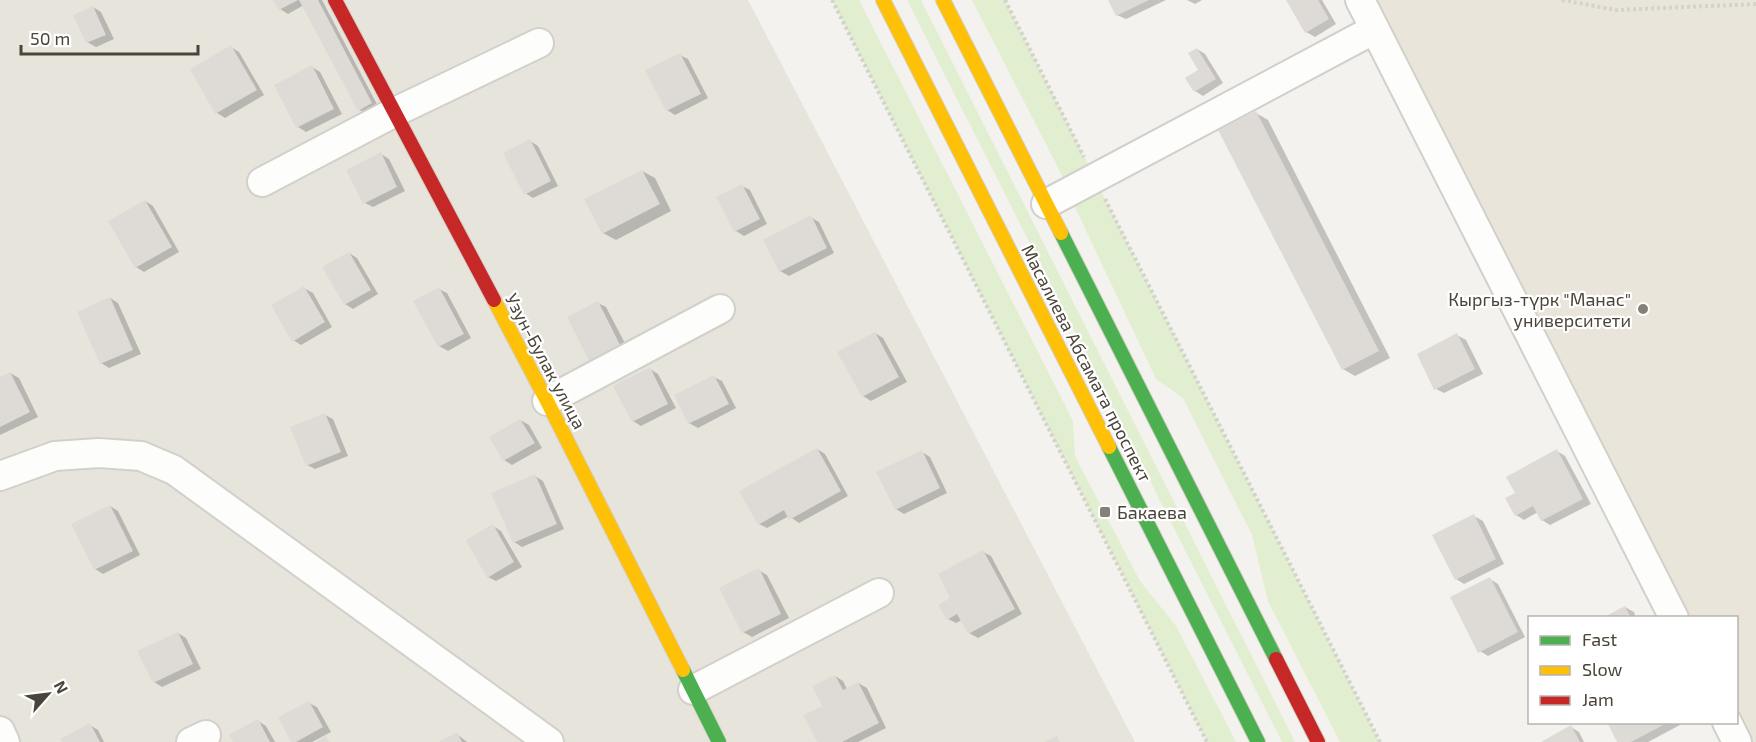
<svg xmlns="http://www.w3.org/2000/svg" width="1756" height="742" viewBox="0 0 1756 742" font-family="'Exo 2',sans-serif">
<rect width="100%" height="100%" fill="#f4f2ee"/>
<path fill="#e7e4dc" d="M0 0H748L1135 742H0Z"/>
<path fill="#eae5da" d="M1372 0H1756V742H1752L1737 711 1736 618 1689 617Z"/>
<path fill="#e1eecf" d="M832 0H859L1073 421 1075 456 1140 581 1176 626 1236 742H1207Z
M907 0H921L1295 742H1282Z
M972 0H1005L1095 178 1070 191Z
M1101 191 1380 742H1340L1268 601 1252 535 1183 398 1156 379 1074 205Z"/>
<path fill="#0003" d="M275 0H322L379 108 367 114 359 110 304 5 288 14 280 9Z
M1110 0H1166L1126 19 1117 15Z
M1187 0H1202L1195 4Z
M1288 0H1322L1336 24 1315 37 1306 32Z
M93 7 101 12 114 39 96 47 87 42Z
M231 47 239 52 264 95 225 118 217 113Z
M1197 49 1205 54 1223 83 1203 96 1195 91 1200 70Z
M680 55 688 59 708 98 675 115 667 110Z
M312 67 320 72 342 114 306 132 298 127Z
M1256 113 1268 120 1390 358 1355 376 1343 369Z
M530 141 538 146 558 186 533 198 525 193Z
M381 154 389 159 405 191 373 207 365 203Z
M642 171 655 178 671 211 616 240 603 233Z
M742 186 750 190 767 224 744 236 736 231Z
M145 201 153 206 179 252 144 272 136 267Z
M810 217 819 222 834 253 789 276 780 271Z
M349 253 357 258 378 294 353 309 345 304Z
M304 288 313 293 332 327 301 345 293 340Z
M439 289 447 293 471 338 448 351 439 346Z
M110 298 118 303 141 354 109 368 101 363Z
M598 303 606 307 628 349 598 364 590 359Z
M875 333 883 338 907 382 871 401 863 396Z
M1457 335 1466 340 1483 374 1444 393 1436 389Z
M650 369 658 374 676 408 641 426 633 421Z
M10 373 19 378 38 417 0 435V379Z
M714 377 722 381 736 408 698 428 689 423Z
M325 415 333 419 348 456 315 469 307 465Z
M520 420 529 425 542 448 512 465 504 460 491 437Z
M817 449 825 454 848 496 799 523 789 516 767 528 759 524Z
M1557 451 1565 456 1591 504 1550 525 1542 520 1538 512 1524 520 1516 515 1517 494Z
M922 452 930 457 947 493 904 514 896 509Z
M535 476 543 481 564 529 522 547 514 542Z
M110 506 118 511 140 555 103 574 95 569Z
M1474 516 1483 521 1504 564 1464 584 1456 579Z
M493 526 501 531 522 567 496 581 488 577Z
M983 552 991 556 1022 614 978 638 969 633 962 620 956 623 948 619 952 598Z
M758 570 767 575 789 618 752 637 743 632Z
M1490 579 1498 584 1525 637 1488 656 1480 651Z
M1625 607 1634 612 1636 618H1605Z
M178 633 186 638 201 669 162 687 154 682Z
M835 676 843 681 847 689 858 683 867 688 886 728 858 742H819L824 707Z
M309 703 317 707 331 732 312 742H293Z
M258 721 266 726 275 742H235Z
M1609 722H1679L1680 725 1648 742H1619Z
M90 725 98 730 104 742H64Z
M1571 727 1579 732 1584 742H1544Z
M457 734 467 742H442Z"/>
<path fill="#dedbd6" d="M273 0H298L279 10Z
M299 0H318L372 103 358 111Z
M1108 0H1149L1116 16Z
M1286 0H1318L1329 19 1305 33Z
M93 6 106 35 86 43 73 15Z
M231 45 257 90 215 114 190 69Z
M1197 48 1216 79 1194 92 1185 78 1198 70 1188 53Z
M680 53 701 94 666 111 645 70Z
M312 65 334 109 296 128 274 85Z
M1256 111 1379 351 1342 370 1218 130Z
M530 139 551 181 524 195 503 153Z
M381 152 397 187 363 204 346 170Z
M642 170 660 204 602 234 584 199Z
M742 184 760 219 734 232 716 197Z
M145 200 172 247 135 268 108 221Z
M811 215 827 248 779 272 763 240Z
M349 252 371 290 344 305 322 267Z
M304 286 325 322 292 342 271 305Z
M439 287 464 334 438 347 413 301Z
M110 297 133 350 100 364 77 312Z
M598 301 620 345 589 361 567 317Z
M875 332 899 377 862 397 837 352Z
M1457 333 1475 369 1434 390 1417 354Z
M650 367 668 404 632 422 613 386Z
M10 372 30 412 0 427V377Z
M714 375 729 404 688 424 674 395Z
M325 413 341 452 306 466 290 427Z
M520 419 535 443 503 461 489 437Z
M817 448 841 491 789 520 784 510 758 525 739 491Z
M1557 449 1583 499 1541 521 1533 506 1515 516 1505 498 1515 493 1506 477Z
M922 450 940 488 895 510 876 472Z
M535 474 557 524 513 543 491 493Z
M110 505 133 551 94 570 71 524Z
M1474 514 1496 559 1455 580 1432 535Z
M493 524 514 562 487 578 466 540Z
M983 550 1015 609 968 634 957 614 947 620 938 605 950 598 938 574Z
M759 568 781 614 742 633 719 588Z
M1490 577 1518 632 1478 653 1450 597Z
M1625 606 1631 618H1602Z
M178 632 193 664 153 683 137 651Z
M835 675 843 690 858 682 879 723 842 742H817L803 715 822 706 812 686Z
M309 701 323 727 296 742H291L278 717Z
M258 719 270 742H233L229 735Z
M1607 722H1669L1631 742H1617Z
M90 723 100 742H62L60 739Z
M1571 725 1580 742H1541Z
M457 732 462 742H439Z
M326 736 329 742H316Z
M1057 736 1060 742H1044Z"/>
<g fill="none" stroke-linecap="round" stroke-linejoin="round">
<defs>
<path id="street" d="M1360 0 1674 618
M262 182 395 112 539 43
M1046 204 1375 29
M547 401 720 309
M0 476 55 456 99 453 141 456 174 470 549 742
M693 690 879 593
M1727 722 1737 742
M0 731 5 742
M191 742 206 735"/>
<path id="fast" d="M1061 233 1276 659
M1109 447 1258 742
M683 670 719 742"/>
<path id="slow" d="M883 0 1109 447
M943 0 1061 233
M494 300 547 401 683 670"/>
<path id="jam" d="M335 0 494 300
M1276 659 1318 742"/>
</defs>
<use href="#street" stroke="#d2d0cb" stroke-width="32"/>
<use href="#fast" stroke="#d3cfc5" stroke-width="16"/>
<use href="#slow" stroke="#d3cfc5" stroke-width="16"/>
<use href="#jam" stroke="#d3cfc5" stroke-width="16"/>
<path stroke="#d3d2cc" stroke-width="4" stroke-dasharray="3 3" stroke-linecap="butt" d="M832 0 1207 742
M1005 0 1084 157
M1562 0 1616 10 1756 4
M1105 199 1380 742"/>
<use href="#street" stroke="#fdfdfc" stroke-width="28"/>
<use href="#fast" stroke="#4caf50" stroke-width="14"/>
<use href="#slow" stroke="#ffc107" stroke-width="14"/>
<use href="#jam" stroke="#c62828" stroke-width="14"/>
</g>
<g fill="#868178" stroke="#fff" stroke-width="2">
<circle cx="1643" cy="309" r="6"/>
<rect x="1099" y="506" width="12" height="12" rx="3"/>
</g>
<g text-anchor="middle" dominant-baseline="central" stroke-width="4.5" stroke-linejoin="round" paint-order="stroke">
<g font-size="18" fill="#4b4439" stroke="#fff" text-anchor="end">
<text x="1631" y="299">Кыргыз-түрк "Манас"<tspan x="1631" dy="21">университети</tspan></text>
<text x="1117" y="512" text-anchor="start">Бакаева</text>
</g>
<g font-size="18" fill="#4b4439" stroke="#fff">
<text transform="translate(546 361) rotate(62)">Узун-Булак улица</text>
<text transform="translate(1087 363) rotate(63)">Масалиева Абсамата проспект</text>
</g>
</g>
<rect x="1528" y="616" width="210" height="108" fill="#ffffff" stroke="#b7b4b0" stroke-width="1.5"/>
<rect x="1540" y="636" width="30" height="9" fill="#4caf50" stroke="#b7b4b0" stroke-width="1.5"/>
<text x="1582" y="646" font-size="18" fill="#4b4439">Fast</text>
<rect x="1540" y="666" width="30" height="9" fill="#ffc107" stroke="#b7b4b0" stroke-width="1.5"/>
<text x="1582" y="676" font-size="18" fill="#4b4439">Slow</text>
<rect x="1540" y="696" width="30" height="9" fill="#c62828" stroke="#b7b4b0" stroke-width="1.5"/>
<text x="1582" y="706" font-size="18" fill="#4b4439">Jam</text>
<g transform="translate(48 694) rotate(62)" stroke="#ffffff" stroke-width="4.5" paint-order="stroke">
<path d="M0-4.5L10 22L0 15L-10 22Z" fill="#4b4439"/>
<text y="-9" font-size="16" font-weight="bold" text-anchor="middle" fill="#4b4439">N</text>
</g>
<path d="M21 45v9h177v-9" fill="none" stroke="#4b4439" stroke-width="3"/>
<text x="30" y="45" font-size="18" fill="#4b4439" stroke="#ffffff" stroke-width="4.5" paint-order="stroke">50 m</text>
</svg>
